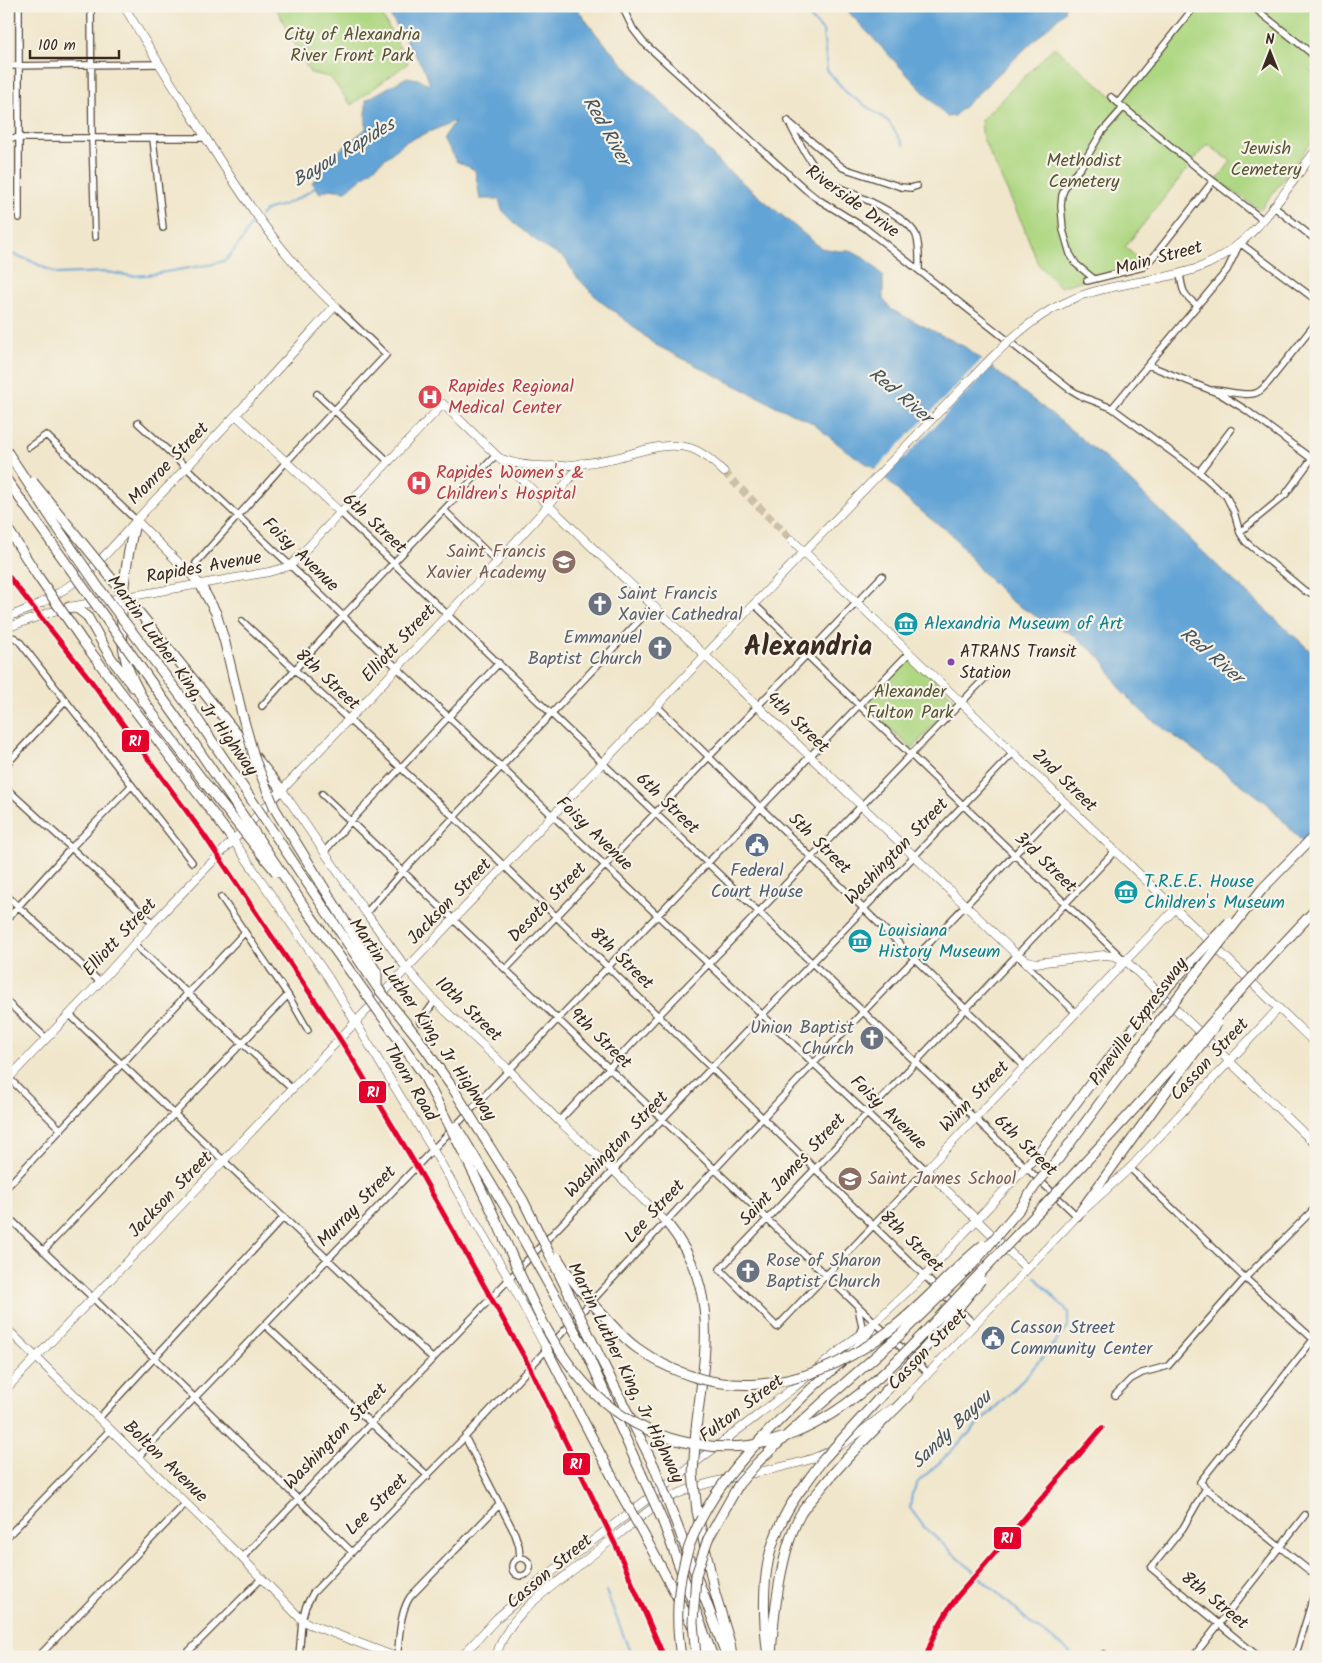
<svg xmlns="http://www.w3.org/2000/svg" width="1322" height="1663" viewBox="0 0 1322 1663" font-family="Kalam,sans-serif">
<rect width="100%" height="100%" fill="#f7f3e8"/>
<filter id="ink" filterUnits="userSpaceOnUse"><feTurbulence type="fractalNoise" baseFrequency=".02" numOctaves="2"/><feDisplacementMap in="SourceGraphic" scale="10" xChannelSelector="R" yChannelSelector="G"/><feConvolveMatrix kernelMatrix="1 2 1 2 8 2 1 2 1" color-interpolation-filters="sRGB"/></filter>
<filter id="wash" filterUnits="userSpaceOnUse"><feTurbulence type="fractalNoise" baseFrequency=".0096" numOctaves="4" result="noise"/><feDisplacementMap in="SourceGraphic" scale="20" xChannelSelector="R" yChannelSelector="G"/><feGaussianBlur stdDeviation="1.12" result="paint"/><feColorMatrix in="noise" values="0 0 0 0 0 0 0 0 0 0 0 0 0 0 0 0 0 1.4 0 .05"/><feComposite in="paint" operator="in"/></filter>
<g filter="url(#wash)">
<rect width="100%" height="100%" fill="#f0e6cb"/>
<path fill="#aed782" stroke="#748050" d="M275 6H377L408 63 351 105 330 77 310 73Z
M1202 6H1316V50L1310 58 1315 62 1310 70 1316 75V136L1260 210 1217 180 1231 161 1207 144 1125 247 1143 263 1060 287 1038 264 1023 225 983 139 981 120 1054 47 1120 103Z
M909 654 956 700 912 749 864 703Z"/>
<path fill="#63a4d6" stroke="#4f677a" d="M384 6H575L597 35 636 78 693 133 720 164 821 248 839 251H851L869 261 883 276V299L892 310 965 347 1059 420 1114 466 1224 572 1316 656V857L1267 803 1148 717 1123 693 1102 659 1074 635 1042 620 1011 601 981 571 951 533 932 520 904 497 878 471 847 451 811 422 776 406 654 344 628 322 599 300 575 275 565 258 547 249 521 229 502 210 499 199H480L475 170 456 161 443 139 455 121 405 142 346 191 329 189 320 193 312 182 320 176 324 163 366 129V100L407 77 418 79 430 85 426 72Z
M843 6H1065L1064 12 954 116 947 117Z"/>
<path fill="#f0e6cb" d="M983 358 992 366 883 480 874 471Z"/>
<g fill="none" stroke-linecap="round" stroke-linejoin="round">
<path stroke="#63a4d6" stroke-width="2" d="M798 6 810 17 823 31 827 70 847 93 888 121 904 145
M260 216C268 206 274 209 285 204 296 200 307 194 317 186
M6 252 29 260 57 274 106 272 132 276 148 275 213 264 226 260 243 239 249 227 256 219
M1035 1277 1068 1312V1327L1023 1380 942 1460 918 1482 912 1494 910 1508 924 1527 1034 1626 1069 1651 1072 1657
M606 1591 632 1657"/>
</g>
</g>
<g filter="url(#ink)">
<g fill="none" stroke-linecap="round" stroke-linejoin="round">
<path stroke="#ccc0a8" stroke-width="8" stroke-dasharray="8 4" stroke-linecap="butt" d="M724 472 792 540"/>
<defs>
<path id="minor" d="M19 6V218
M91 6 92 139 95 237
M622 6 633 29 643 42 806 190 816 198 865 228 1068 388 1083 397 1112 408 1199 472 1226 496 1234 512 1240 533 1246 542 1305 591 1316 595
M1252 6 1316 57
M6 66 159 64
M1111 97 1213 181 1263 220
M1118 103 1195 6
M788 121C798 140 812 169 829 182 837 188 847 190 856 195 872 202 909 219 916 235 920 246 919 258 919 270
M790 123 843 168 901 187 911 188 917 186
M6 138H206
M153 139 163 228
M1273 206 1316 240
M1180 273C1182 290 1183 295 1197 305
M1094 279 1076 264 1070 254 1063 230 1061 206 1062 195 1067 183 1081 167 1101 133 1123 108
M1087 281 1143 267 1155 255 1213 181
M1148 365 1220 394 1246 410 1316 462
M1213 390C1225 390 1249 398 1258 392 1262 390 1265 386 1268 383L1316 323
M317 394 389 462
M1112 408 1227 270 1240 243 1316 300
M138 423C240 516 339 612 439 708 602 862 764 1016 926 1170L777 1327 720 1269C852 1130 983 991 1115 851
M29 447 46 435 136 520
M1199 472 1231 430
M444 510 497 562
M341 513 1077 1216
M1240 532 1285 495 1316 453
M196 563 286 462 386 355 335 306
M754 604 1122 958
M242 621 455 818 974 1324
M6 636 15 638 19 641 192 862
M262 706 343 616 496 455
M657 706 1025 1067
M6 765 66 700
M6 788 153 923
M322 794 928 1373
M325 851 351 821 499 663
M6 895 100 982
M221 897 288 995 308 1030
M366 913 403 871 653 606
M6 920 71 848 131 786
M134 944 292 1089
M1022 960 1076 1013
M506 969 882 576
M6 1001 46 1038
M69 1014 433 1359
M420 1022 435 1001
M9 1078 61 1130
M559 1121 658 1016 987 676
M1130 1168 1245 1278 1313 1339
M6 1188 245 932
M6 1215 93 1298 352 1552
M43 1251 288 995
M858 1307 862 1327 859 1334
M265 1325 428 1476
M1115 1395 1131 1379 1142 1373 1168 1366 1245 1278 1316 1207
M99 1418 283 1218
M465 1437 515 1534 519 1546 520 1558
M138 1457 909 653
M1206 1488 1316 1576
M6 1538 110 1430
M512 1567a9 9 0 1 1 18 0a9 9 0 1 1-18 0Z
M242 1558 1013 753
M1104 1654 1108 1657
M38 1657 186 1503
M183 1657 262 1578
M299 1657 302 1620 306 1606 313 1593 352 1552 465 1437 814 1063 1064 803
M397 1657C400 1637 399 1614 410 1597L499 1505
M1193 1657 1305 1515
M1259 1657 1151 1568 1183 1528 1206 1488 1200 1482 1316 1336
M1295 1657 1316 1588"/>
<path id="major" d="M1054 308C1065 303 1075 297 1086 294 1122 282 1162 281 1198 268 1252 249 1283 193 1316 150
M236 415 341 513
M502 459C534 472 582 465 615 458 639 452 665 441 690 448 703 452 714 462 724 472
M136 520 200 584
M792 540 1316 1044
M6 617C38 608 70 588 94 566 116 545 135 521 156 499 218 436 276 371 335 306 282 257 242 196 204 135 177 92 150 50 124 6
M6 628 51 612 69 607 269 572 290 566 443 404 1017 955 1028 961 1036 963 1104 955 1114 956 1126 961 1316 1145
M282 790 366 913 407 969 435 1001 509 1070 559 1121 613 1170 667 1223
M233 840 328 977 433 1150 509 1279 547 1350
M6 1081 100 982 153 923 282 790 497 562 548 506 582 463
M1027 1269 926 1170 1175 909
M6 1328 242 1558 302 1620 309 1624 396 1657
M6 1389 754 604 967 383
M904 1399 1077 1216 1130 1168 1278 1009
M461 1657 497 1618 545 1577 792 1389 875 1322 924 1276 1026 1167
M496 1657C506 1616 546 1591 577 1567 603 1546 630 1526 656 1505 703 1476 762 1476 814 1458 843 1447 867 1427 891 1409"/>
<path id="highway" d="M136 520C126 557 116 623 126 661 129 675 138 689 145 703
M200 584 216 613 225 643 242 714
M69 607 78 609 87 616 111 658 133 687
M151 627 282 790
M84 643 233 840
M142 699 155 717
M1026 1167 1043 1147 1118 1047
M1077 1216 1181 1071
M667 1223C721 1289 705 1350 696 1429
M596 1349 654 1466
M547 1350 620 1492
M587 1353 641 1473
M851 1353 858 1347 875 1322
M811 1389 841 1362
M697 1511 715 1593 730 1643 732 1657
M674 1517 727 1657
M663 1522 713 1657
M645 1537 706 1651
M767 1649C760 1584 764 1536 806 1483
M771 1657C773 1617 781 1550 800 1515 805 1506 813 1498 819 1491 846 1456 878 1427 908 1396"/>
</defs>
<use href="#minor" stroke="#564638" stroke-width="8"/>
<use href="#major" stroke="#564638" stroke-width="9"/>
<use href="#highway" stroke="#564638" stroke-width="11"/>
<use href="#minor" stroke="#fff" stroke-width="5.5"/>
<use href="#major" stroke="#fff" stroke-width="8"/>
<use href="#highway" stroke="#fff" stroke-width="9"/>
<defs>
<path id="major-bridge" d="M967 383C994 355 1020 327 1054 308"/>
<path id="highway-bridge" d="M6 450 57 527 99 588 192 711 377 987 418 1038 454 1090 523 1200 596 1349
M6 479 179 721 308 912 428 1081
M33 482 151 627
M6 526 37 575 84 643
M242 714 255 760 275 809 377 973V987
M155 717 208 787 276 872
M1118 1047 1164 991 1229 922
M1181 1071 1217 1023
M425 1078C449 1125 474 1172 496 1220 525 1283 549 1355 603 1401 655 1446 731 1460 795 1433 862 1406 921 1336 970 1284 1039 1212 1107 1140 1173 1066 1220 1013 1267 960 1316 909
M456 1126 508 1212 587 1353
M557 1257C570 1279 586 1298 604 1316 614 1327 624 1339 637 1348 716 1405 805 1391 882 1336 919 1310 948 1273 983 1245
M696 1429 693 1474 697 1511
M654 1466 674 1517
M641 1473 663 1522
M806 1483 822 1461 933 1339 981 1280
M620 1492 645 1537
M681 1657C662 1532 729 1469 811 1389
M696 1657 693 1622 696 1575 708 1539 739 1484 758 1462 821 1404 900 1335 973 1264 1022 1206 1035 1186 1059 1158 1122 1073 1160 1020 1263 888 1316 834"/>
</defs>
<use href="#major-bridge" stroke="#564638" stroke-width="9" stroke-linecap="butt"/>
<use href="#highway-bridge" stroke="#564638" stroke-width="11" stroke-linecap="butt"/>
<use href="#major-bridge" stroke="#fff" stroke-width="8"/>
<use href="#highway-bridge" stroke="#fff" stroke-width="9"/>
<defs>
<path id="rail-1" d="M6 573 89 678 204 835 324 1014 355 1063 417 1167 525 1358 617 1548 664 1657
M926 1657C933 1634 943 1616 957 1597L1102 1428"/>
</defs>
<use href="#rail-1" stroke="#f7f3e8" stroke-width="9"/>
<use href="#rail-1" stroke="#e4002b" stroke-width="5"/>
</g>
</g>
<defs>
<symbol id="hospital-disc" viewBox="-11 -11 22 22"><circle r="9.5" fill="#e0444e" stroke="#f7f3e8"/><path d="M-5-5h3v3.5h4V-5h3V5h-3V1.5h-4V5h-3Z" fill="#fff"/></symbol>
<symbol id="school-disc" viewBox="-11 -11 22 22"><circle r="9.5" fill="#8d6e63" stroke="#f7f3e8"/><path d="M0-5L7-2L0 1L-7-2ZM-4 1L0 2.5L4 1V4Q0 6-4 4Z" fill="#fff"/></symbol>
<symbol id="church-disc" viewBox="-11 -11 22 22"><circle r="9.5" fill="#6b7280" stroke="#f7f3e8"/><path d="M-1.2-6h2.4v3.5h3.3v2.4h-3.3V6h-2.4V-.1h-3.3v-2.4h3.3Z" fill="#fff"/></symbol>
<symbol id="museum-disc" viewBox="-11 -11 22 22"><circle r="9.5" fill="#0f9aa8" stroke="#f7f3e8"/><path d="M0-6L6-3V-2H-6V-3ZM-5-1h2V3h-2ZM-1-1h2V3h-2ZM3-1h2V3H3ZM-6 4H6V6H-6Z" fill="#fff"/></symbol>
<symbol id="civic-disc" viewBox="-11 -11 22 22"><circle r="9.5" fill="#5c6f8a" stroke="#f7f3e8"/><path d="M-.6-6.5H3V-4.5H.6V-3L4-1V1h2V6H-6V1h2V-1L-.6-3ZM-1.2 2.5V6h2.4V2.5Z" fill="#fff"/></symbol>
</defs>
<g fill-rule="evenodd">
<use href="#hospital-disc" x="416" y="383" width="28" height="28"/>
<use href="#hospital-disc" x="405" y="469" width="28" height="28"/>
<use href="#school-disc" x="550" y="548" width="28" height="28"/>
<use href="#church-disc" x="586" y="590" width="28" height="28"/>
<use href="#museum-disc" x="892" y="610" width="28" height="28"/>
<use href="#church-disc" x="646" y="634" width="28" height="28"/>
<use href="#civic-disc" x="743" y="831" width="28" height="28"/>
<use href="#museum-disc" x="1112" y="878" width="28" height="28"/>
<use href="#museum-disc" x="846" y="927" width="28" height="28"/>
<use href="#church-disc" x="858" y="1024" width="28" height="28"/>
<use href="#school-disc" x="836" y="1165" width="28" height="28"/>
<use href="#church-disc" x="734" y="1257" width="28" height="28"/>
<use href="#civic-disc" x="979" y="1324" width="28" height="28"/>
</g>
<circle fill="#8e44ad" stroke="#f7f3e8" stroke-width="2" cx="951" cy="662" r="4.5"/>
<g text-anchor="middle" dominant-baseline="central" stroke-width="4.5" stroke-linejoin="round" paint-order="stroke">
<g font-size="17" fill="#3b2a1e" stroke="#f7f3e8" text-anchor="start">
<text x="960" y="652">ATRANS Transit<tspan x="960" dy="21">Station</tspan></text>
</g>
<g font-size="18" fill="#585537" stroke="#f7f3e8">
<text x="352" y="35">City of Alexandria<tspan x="352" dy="21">River Front Park</tspan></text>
<text x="1266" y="149">Jewish<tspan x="1266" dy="21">Cemetery</tspan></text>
<text x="1084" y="161">Methodist<tspan x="1084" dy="21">Cemetery</tspan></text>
<text x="910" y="692">Alexander<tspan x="910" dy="21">Fulton Park</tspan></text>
</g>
<g font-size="18" fill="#3b2a1e" stroke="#f7f3e8">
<text transform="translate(852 202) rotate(36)">Riverside Drive</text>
<text transform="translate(1159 259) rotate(-15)">Main Street</text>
<text transform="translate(169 464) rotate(-46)">Monroe Street</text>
<text transform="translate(374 524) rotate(43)">6th Street</text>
<text transform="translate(300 555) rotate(44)">Foisy Avenue</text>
<text transform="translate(204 568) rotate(-10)">Rapides Avenue</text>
<text transform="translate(399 644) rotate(-47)">Elliott Street</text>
<text transform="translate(182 676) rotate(54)">Martin Luther King, Jr Highway</text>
<text transform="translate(327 680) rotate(43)">8th Street</text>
<text transform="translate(797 723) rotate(44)">4th Street</text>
<text transform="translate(1064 781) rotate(44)">2nd Street</text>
<text transform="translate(667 804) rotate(44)">6th Street</text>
<text transform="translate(594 834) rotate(44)">Foisy Avenue</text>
<text transform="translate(819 844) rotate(44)">5th Street</text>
<text transform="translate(897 852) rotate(-46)">Washington Street</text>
<text transform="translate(1045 863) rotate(44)">3rd Street</text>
<text transform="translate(450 902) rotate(-46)">Jackson Street</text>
<text transform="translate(548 903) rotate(-46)">Desoto Street</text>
<text transform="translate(120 938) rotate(-47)">Elliott Street</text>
<text transform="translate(621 959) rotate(44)">8th Street</text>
<text transform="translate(468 1010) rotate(44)">10th Street</text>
<text transform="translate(422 1020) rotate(55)">Martin Luther King, Jr Highway</text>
<text transform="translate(1139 1022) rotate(-54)">Pineville Expressway</text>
<text transform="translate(600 1039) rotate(44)">9th Street</text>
<text transform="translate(1210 1060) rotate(-47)">Casson Street</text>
<text transform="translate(410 1083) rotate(59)">Thorn Road</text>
<text transform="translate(975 1097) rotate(-46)">Winn Street</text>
<text transform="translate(888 1113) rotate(44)">Foisy Avenue</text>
<text transform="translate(617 1145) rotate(-46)">Washington Street</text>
<text transform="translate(1025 1146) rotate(44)">6th Street</text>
<text transform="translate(793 1170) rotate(-47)">Saint James Street</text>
<text transform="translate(171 1195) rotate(-46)">Jackson Street</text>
<text transform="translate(357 1207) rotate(-46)">Murray Street</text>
<text transform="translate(655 1212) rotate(-47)">Lee Street</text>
<text transform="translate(911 1242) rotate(44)">8th Street</text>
<text transform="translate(928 1350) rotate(-46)">Casson Street</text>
<text transform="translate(625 1373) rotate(64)">Martin Luther King, Jr Highway</text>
<text transform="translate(742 1409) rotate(-37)">Fulton Street</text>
<text transform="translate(336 1437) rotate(-46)">Washington Street</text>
<text transform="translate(165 1462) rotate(44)">Bolton Avenue</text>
<text transform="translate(377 1505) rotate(-45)">Lee Street</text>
<text transform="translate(550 1572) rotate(-40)">Casson Street</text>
<text transform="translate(1214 1601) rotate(39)">8th Street</text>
</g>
<g font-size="18" fill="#be3a42" stroke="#f7f3e8" text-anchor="start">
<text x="448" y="387">Rapides Regional<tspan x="448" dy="21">Medical Center</tspan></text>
<text x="436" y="473">Rapides Women's &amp;<tspan x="436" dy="21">Children's Hospital</tspan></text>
</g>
<g font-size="18" fill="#785e54" stroke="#f7f3e8" text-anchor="end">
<text x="546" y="552">Saint Francis<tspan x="546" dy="21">Xavier Academy</tspan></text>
<text x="868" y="1179" text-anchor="start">Saint James School</text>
</g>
<g font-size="18" fill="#5b616d" stroke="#f7f3e8" text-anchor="start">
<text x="618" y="594">Saint Francis<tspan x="618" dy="21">Xavier Cathedral</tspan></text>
<text x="642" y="638" text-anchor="end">Emmanuel<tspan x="642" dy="21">Baptist Church</tspan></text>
<text x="854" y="1028" text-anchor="end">Union Baptist<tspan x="854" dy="21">Church</tspan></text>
<text x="766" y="1261">Rose of Sharon<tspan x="766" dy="21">Baptist Church</tspan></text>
</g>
<g font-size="18" fill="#0d838f" stroke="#f7f3e8" text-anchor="start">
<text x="924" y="624">Alexandria Museum of Art</text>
<text x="1144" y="882">T.R.E.E. House<tspan x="1144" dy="21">Children's Museum</tspan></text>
<text x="878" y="931">Louisiana<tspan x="878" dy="21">History Museum</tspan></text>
</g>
<g font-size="18" fill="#4e5e75" stroke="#f7f3e8">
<text x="757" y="871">Federal<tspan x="757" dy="21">Court House</tspan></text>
<text x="1010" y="1328" text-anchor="start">Casson Street<tspan x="1010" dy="21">Community Center</tspan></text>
</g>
<g font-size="19" font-style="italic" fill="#49555e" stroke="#f7f3e8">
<text transform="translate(606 131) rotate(60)">Red River</text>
<text transform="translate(344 153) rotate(-31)">Bayou Rapides</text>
<text transform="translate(900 396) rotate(40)">Red River</text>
<text transform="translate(1211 656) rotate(40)">Red River</text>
<text transform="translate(952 1430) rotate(-44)">Sandy Bayou</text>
</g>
<g font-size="28" font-weight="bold" fill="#3b2a1e" stroke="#f7f3e8">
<text x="808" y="647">Alexandria</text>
</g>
</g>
<g stroke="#f7f3e8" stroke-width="2">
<rect x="121" y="729" width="29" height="24" rx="5" fill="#e4002b"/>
<rect x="358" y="1080" width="29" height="24" rx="5" fill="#e4002b"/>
<rect x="562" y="1452" width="29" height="24" rx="5" fill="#e4002b"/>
<rect x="993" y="1526" width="29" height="24" rx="5" fill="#e4002b"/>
</g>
<g font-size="14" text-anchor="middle" font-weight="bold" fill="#fff">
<text x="135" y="746">R1</text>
<text x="373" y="1097">R1</text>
<text x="576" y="1469">R1</text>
<text x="1007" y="1543">R1</text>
</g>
<rect width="1322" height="1663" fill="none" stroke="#f7f3e8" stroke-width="25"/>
<g transform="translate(1270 52)" stroke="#f7f3e8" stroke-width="4" paint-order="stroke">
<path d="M0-4L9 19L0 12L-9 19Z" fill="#3b2a1e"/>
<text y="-8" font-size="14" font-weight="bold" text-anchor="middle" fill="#3b2a1e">N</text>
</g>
<path d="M30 50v8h89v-8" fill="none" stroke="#3b2a1e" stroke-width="2.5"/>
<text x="38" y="50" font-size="15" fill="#3b2a1e" stroke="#f7f3e8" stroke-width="4" paint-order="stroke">100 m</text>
</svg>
